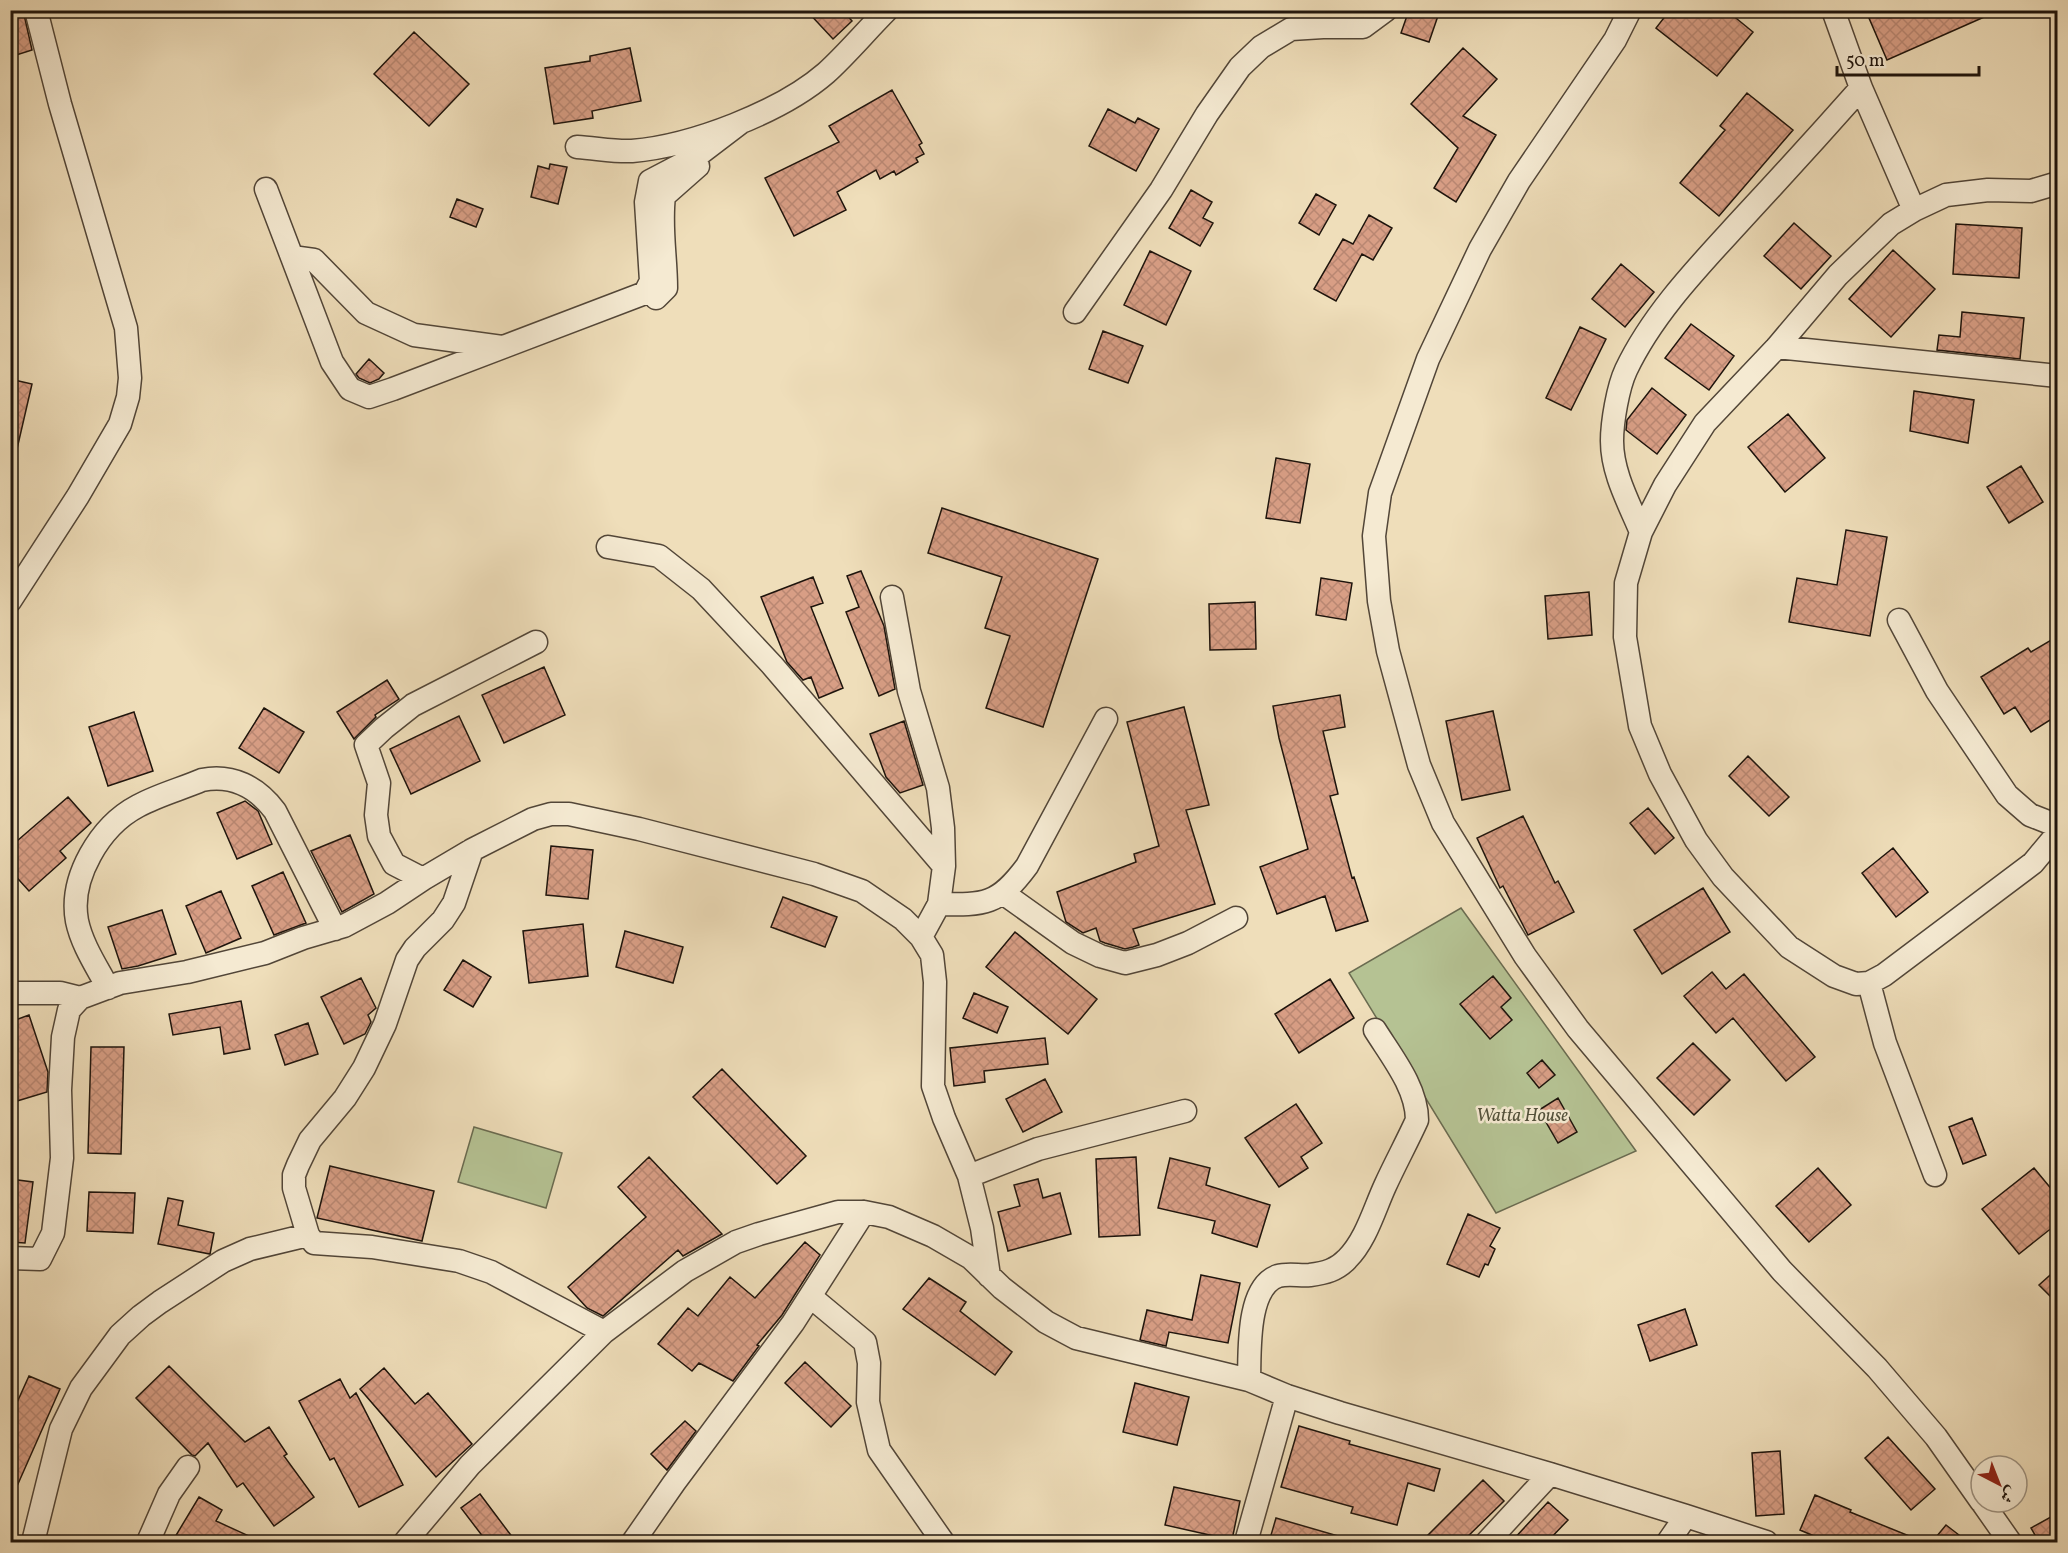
<svg xmlns="http://www.w3.org/2000/svg" width="2068" height="1553" viewBox="0 0 2068 1553" font-family="Vollkorn,Amiri,serif">
<defs>
<pattern id="building-cross-hatch" width="8" height="8" patternUnits="userSpaceOnUse" patternTransform="scale(1.5)"><rect width="8" height="8" fill="#d89e85"/><path d="M0 0l8 8M0 8l8-8" fill="none" stroke="#b98772"/></pattern>
</defs>
<rect width="100%" height="100%" fill="#efdeba"/>
<filter id="stains"><feTurbulence type="fractalNoise" baseFrequency=".00333" numOctaves="4"/><feColorMatrix values="0 0 0 0 .2 0 0 0 0 .09 0 0 0 0 .02 0 0 0 .5 -.17"/></filter>
<radialGradient id="worn" r=".72"><stop offset=".6" stop-color="#630" stop-opacity="0"/><stop offset="1" stop-color="#630" stop-opacity=".3"/></radialGradient>
<path fill="#b5c293" stroke="#6a6b50" stroke-width="1.5" d="M1461 908 1636 1151 1496 1213 1349 973Z
M474 1127 562 1153 546 1208 458 1182Z"/>
<path fill="url(#building-cross-hatch)" stroke="#1e140c" stroke-width="1.5" d="M10 10H23L32 50 10 57Z
M806 10H842L852 21 833 39Z
M1409 10H1440L1429 42 1401 33Z
M1670 10H1726L1753 32 1717 76 1656 28Z
M1886 10H2000L1887 60 1869 18Z
M414 32 469 84 429 126 374 74Z
M630 48 641 101 592 111 593 118 554 124 545 68 590 61V56Z
M1463 48 1497 79 1463 116 1496 135 1456 202 1434 188 1458 148 1411 104Z
M892 90 922 143 919 145 924 154 916 158 918 162 896 175 894 171 880 179 876 170 837 192 846 210 794 236 765 178 839 142 829 126Z
M1747 93 1793 130 1719 216 1680 183 1725 130 1720 126Z
M1108 109 1135 123 1138 118 1159 129 1136 171 1089 146Z
M550 164 567 167 558 204 531 197 538 166 549 169Z
M1191 190 1212 202 1203 218 1213 223 1200 246 1169 228Z
M1316 194 1336 205 1319 235 1299 223Z
M457 199 483 209 476 227 450 217Z
M1369 215 1392 228 1373 260 1362 254 1336 301 1314 289 1343 239 1353 244Z
M1794 223 1831 256 1801 289 1764 256Z
M1956 224 2022 228 2019 278 1953 274Z
M1893 250 1935 289 1891 337 1849 299Z
M1150 251 1191 271 1166 325 1124 305Z
M1621 264 1654 292 1625 327 1592 299Z
M1962 312 2024 318 2020 359 1937 350 1939 335 1960 337Z
M1691 324 1734 356 1709 390 1665 358Z
M1580 327 1606 339 1571 410 1546 398Z
M1103 331 1143 346 1128 383 1089 369Z
M369 359 384 373 379 379 370 383 359 378 356 374Z
M10 379 32 384 17 449H10Z
M1652 388 1686 415 1657 454 1626 430 1627 420Z
M1914 391 1974 400 1968 443 1910 431Z
M1788 414 1825 458 1785 492 1748 447Z
M1276 458 1310 464 1300 523 1266 518Z
M2021 466 2043 502 2009 523 1987 487Z
M942 508 1098 559 1043 727 986 708 1010 636 985 628 1002 577 928 553Z
M1846 530 1887 537 1870 636 1789 622 1797 578 1837 585Z
M861 571 884 626 895 689 879 696 846 612 859 607 847 576Z
M813 577 823 603 811 607 843 688 819 698 811 677 803 680 787 662 761 597Z
M1321 578 1352 583 1346 620 1316 615Z
M1589 592 1592 635 1548 639 1545 596Z
M1255 602 1256 649 1210 650 1209 604Z
M2058 636V715L2031 732 2015 707 2004 714 1981 677 2028 648 2031 652Z
M544 667 565 715 504 743 482 695Z
M387 680 399 699 375 715 376 717 354 739 337 712Z
M1340 695 1345 727 1323 731 1338 794 1330 796 1352 878 1354 877 1368 921 1336 931 1325 896 1277 914 1260 867 1308 849 1279 738 1273 706Z
M1184 707 1209 805 1186 810 1215 904 1133 929 1139 945 1133 947 1125 949 1105 943 1100 941 1096 928 1083 933 1066 922 1057 892 1136 862 1134 854 1159 846 1127 722Z
M264 708 304 732 279 773 239 748Z
M1493 711 1510 790 1462 800 1446 721Z
M134 712 153 771 108 786 89 727Z
M459 716 480 761 411 794 390 749Z
M904 721 923 785 900 793 886 777 870 734Z
M1748 756 1789 797 1769 816 1729 776Z
M68 797 91 823 60 851 66 858 29 891 10 870V847Z
M245 801 258 811 272 844 237 859 217 813Z
M1648 808 1674 838 1655 854 1630 823Z
M1523 816 1555 883 1558 881 1574 912 1528 935 1503 886 1500 888 1477 838Z
M350 835 374 894 342 912 311 851Z
M551 846 593 850 588 899 546 895Z
M1893 848 1928 892 1896 917 1862 873Z
M283 872 306 923 274 935 252 886Z
M1703 888 1730 932 1662 974 1634 930Z
M221 891 241 938 206 953 186 906Z
M783 897 837 917 825 947 771 927Z
M162 910 176 954 138 966 122 969 108 927Z
M583 924 588 976 529 983 523 931Z
M625 931 683 947 673 983 616 967Z
M1015 932 1097 999 1068 1034 986 967Z
M463 960 491 977 473 1007 444 990Z
M1712 972 1726 989 1744 974 1815 1057 1786 1081 1733 1018 1716 1033 1684 996Z
M1493 976 1511 998 1501 1007 1512 1020 1490 1039 1460 1004Z
M361 978 376 1008 368 1015 371 1022 365 1034 344 1044 321 997Z
M1330 979 1354 1018 1299 1053 1275 1014Z
M974 993 1008 1007 997 1033 963 1018Z
M241 1001 250 1049 224 1054 220 1027 173 1035 169 1014Z
M29 1015 48 1072 47 1092 17 1101 10 1082V1022Z
M308 1023 318 1054 285 1065 275 1035Z
M1045 1038 1048 1064 984 1071 985 1082 954 1086 950 1048Z
M1693 1043 1730 1080 1694 1115 1657 1078Z
M91 1047H124L121 1154 88 1153Z
M1542 1060 1555 1075 1539 1088 1527 1073Z
M722 1069 806 1156 777 1184 693 1097Z
M1045 1079 1062 1112 1023 1132 1006 1099Z
M1558 1098 1577 1132 1558 1143 1539 1110Z
M1296 1104 1322 1143 1301 1157 1308 1168 1279 1187 1245 1138Z
M1972 1118 1986 1155 1963 1164 1949 1127Z
M649 1157 722 1234 683 1256 678 1250 603 1316 587 1308 568 1287 646 1217 618 1187Z
M1136 1157 1140 1235 1099 1237 1096 1159Z
M1170 1158 1210 1168 1206 1185 1270 1205 1257 1247 1212 1233 1215 1221 1158 1208Z
M330 1166 434 1191 422 1241 317 1218Z
M1818 1168 1851 1205 1809 1242 1776 1206Z
M2034 1168 2058 1197V1223L2019 1254 1982 1209Z
M10 1179 33 1182 25 1243 10 1242Z
M1038 1179 1043 1198 1060 1193 1071 1234 1008 1251 998 1212 1020 1206 1014 1185Z
M89 1192 135 1193 133 1233 87 1231Z
M168 1198 183 1201 178 1225 214 1233 210 1254 158 1244Z
M1468 1214 1500 1228 1490 1246 1495 1249 1488 1265 1485 1264 1479 1277 1447 1264Z
M805 1242 820 1255 782 1315 757 1345 759 1346 733 1381 699 1363 692 1371 658 1344 688 1308 698 1316 730 1277 755 1298Z
M2058 1268V1304L2039 1285Z
M1201 1275 1240 1283 1228 1343 1169 1332 1166 1346 1140 1340 1147 1310 1192 1320Z
M929 1278 966 1302 960 1311 1012 1352 995 1375 903 1309Z
M1685 1309 1697 1345 1650 1361 1638 1325Z
M805 1362 851 1406 831 1427 785 1383Z
M169 1366 245 1442 269 1427 287 1454 284 1456 314 1497 274 1526 243 1483 237 1487 208 1443 195 1456 192 1455 136 1398Z
M384 1368 415 1404 428 1393 472 1444 436 1477 360 1389Z
M29 1376 60 1389 10 1502V1418Z
M340 1379 350 1398 356 1393 403 1485 359 1507 334 1458 330 1460 299 1401Z
M1135 1383 1189 1397 1177 1445 1123 1432Z
M685 1421 696 1431 667 1470 651 1454Z
M1299 1426 1350 1441 1349 1444 1440 1469 1434 1491 1408 1483 1397 1525 1351 1513 1353 1507 1281 1487Z
M1888 1437 1935 1489 1911 1510 1865 1458Z
M1780 1451 1784 1514 1756 1516 1752 1453Z
M1483 1480 1504 1501 1462 1542H1421Z
M1174 1487 1240 1501 1232 1540 1165 1525Z
M480 1494 516 1542H487L461 1508Z
M1815 1495 1851 1510 1850 1512 1924 1542H1828L1800 1530Z
M199 1497 222 1510 216 1521 262 1542H172Z
M1548 1502 1568 1520 1547 1542H1511Z
M2058 1513V1542H2039L2031 1528Z
M1276 1518 1345 1538 1344 1542H1269Z
M1946 1525 1968 1542H1932Z"/>
<g fill="none" stroke-linecap="round" stroke-linejoin="round">
<defs>
<path id="minor" d="M1630 10 1615 40 1519 181 1480 249 1428 359 1380 493 1374 536 1379 601 1388 651 1419 765 1443 823 1525 956 1578 1029 1782 1271 1877 1368 1936 1437 1981 1501
M1833 10 1861 88 1914 210
M577 147C595 148 615 152 632 151 692 146 781 112 826 73 847 54 866 31 887 10
M2058 183 2031 191 1988 190 1946 195 1914 210 1891 224 1838 275 1777 347 1705 423 1665 485 1641 532 1626 583 1625 637 1640 726 1660 774 1696 840 1723 877 1789 947 1834 976 1856 984 1869 983 1884 975 2033 863 2058 833
M266 189 332 362 350 389 369 397 393 389 645 293 651 281 646 202 650 181 694 158 740 123
M292 257 314 260 366 313 414 335 502 347
M656 298 666 288C666 257 660 227 664 196L698 166
M1075 312 1161 190 1207 114 1240 67 1261 47 1291 29 1323 27H1363L1386 10
M1777 347 2058 376
M1641 532C1629 503 1612 473 1612 441 1612 422 1618 387 1626 370 1653 313 1700 265 1742 219 1782 176 1822 132 1861 88
M608 547 659 556 701 589 772 665 944 866
M892 597 909 691 938 788 943 828 944 866 939 904 921 937
M10 601 78 496 120 424 128 397 130 378 126 328 60 104 36 10
M1899 620 1937 691 2007 795 2030 815 2058 826
M423 879 394 864 379 836 376 815 379 783 366 745 384 728 413 705 536 642
M1003 893 1073 943 1100 956 1125 963 1157 955 1188 943 1236 918
M939 904C985 905 998 905 1027 866L1106 719
M1869 983 1885 1043 1935 1175
M108 988C97 967 82 945 77 921 69 878 100 826 138 806 158 795 181 789 202 780 232 774 257 787 275 811L335 929
M10 993H60L80 998 120 983 187 972 265 953 303 938 344 926 387 903 423 879 472 850
M969 1176 1038 1149 1185 1111
M10 1258 40 1259 53 1233 62 1158 60 1090 63 1037 69 1010 80 998
M811 1297 865 1342 869 1363 868 1402 879 1450 943 1542
M604 1332 491 1272 459 1261 372 1247 314 1243 308 1235 294 1188V1175L298 1165 310 1140 345 1098 364 1068 385 1024 407 960 415 948 443 920 454 903 472 850 533 819 551 814H569L639 829 814 874 862 891 903 919 921 937 932 955 935 982 933 1086 944 1118 969 1176 982 1228 989 1276
M1249 1380C1250 1353 1246 1287 1278 1276 1288 1273 1300 1276 1310 1275 1325 1273 1337 1270 1347 1259 1366 1240 1374 1210 1385 1186 1395 1164 1407 1142 1417 1120 1417 1088 1392 1057 1375 1030
M1982 1502 2010 1542
M33 1542 61 1429 81 1388 120 1335 141 1316 160 1302 223 1261 250 1249 308 1235
M148 1542 169 1494 188 1467
M405 1542 470 1465 604 1332 685 1271 736 1242 759 1234 838 1212H864L889 1217 933 1236 971 1258 1002 1288 1046 1322 1076 1338 1249 1380 1287 1396 1340 1413 1550 1474 1686 1516 1766 1542
M633 1542 674 1483 793 1323 864 1212
M1246 1542 1287 1396
M1487 1542 1550 1474
M1668 1542 1686 1516"/>
</defs>
<use href="#minor" stroke="#524638" stroke-width="25"/>
<use href="#minor" stroke="#f5ead2" stroke-width="22"/>
</g>
<g text-anchor="middle" dominant-baseline="central" stroke-width="5" stroke-linejoin="round" paint-order="stroke">
<g font-size="18" font-style="italic" fill="#53513b" stroke="#f5ead2">
<text x="1522" y="1116">Watta House</text>
</g>
</g>
<rect width="2068" height="1553" fill="none" stroke="#efdeba" stroke-width="36"/>
<rect x="12" y="12" width="2044" height="1529" fill="none" stroke="#1e140c" stroke-width="3"/>
<rect x="18" y="18" width="2032" height="1517" fill="none" stroke="#1e140c" stroke-width="1.5"/>
<g transform="translate(1999 1484) rotate(138)"><circle r="28" fill="#f5ead2" stroke="#9f9483" stroke-width="1.5"/>
<path d="M0-4.5L10 22L0 15L-10 22Z" fill="#8f2418"/>
<text y="-9" font-size="16" font-weight="bold" text-anchor="middle" fill="#1e140c">ش</text>
</g>
<path d="M1837 66v9h142v-9" fill="none" stroke="#1e140c" stroke-width="3"/>
<text x="1846" y="66" font-size="18" fill="#1e140c" stroke="#f5ead2" stroke-width="4.5" paint-order="stroke">50 m</text>
<rect width="100%" height="100%" filter="url(#stains)"/>
<rect width="100%" height="100%" fill="url(#worn)"/>
</svg>
